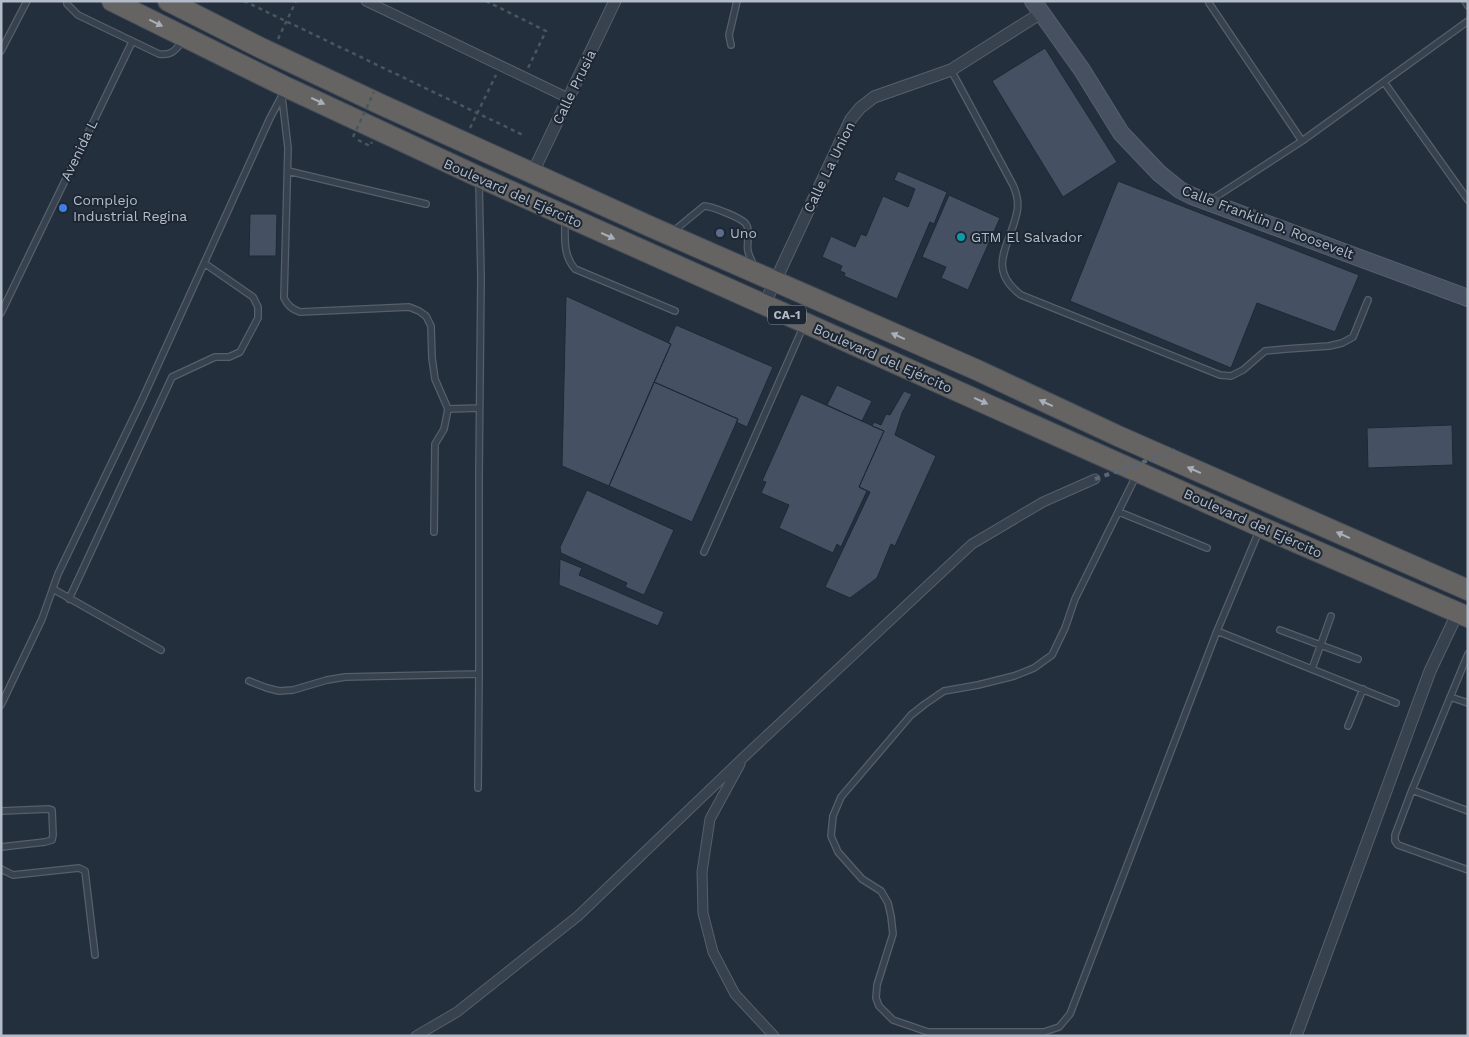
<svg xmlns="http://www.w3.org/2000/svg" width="1469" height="1037" viewBox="0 0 1469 1037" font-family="'Work Sans',sans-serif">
<rect width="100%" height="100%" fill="#242f3e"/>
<path fill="#455162" stroke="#1f2835" d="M1045 48 1117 162 1063 197 992 81Z
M898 171 947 192 934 224 930 222 897 299 844 276 845 273 840 271 842 266 822 257 831 236 855 247 861 234 866 236 883 196 908 207 915 189 894 180Z
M1118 181 1359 275 1335 332 1257 303 1231 368 1070 301Z
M949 195 1000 218 968 290 941 278 946 267 922 257Z
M250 214H277L276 256H249Z
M566 296 671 344 609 486 562 466Z
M676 325 773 367 747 427 736 422 738 419 654 382 671 344 668 343Z
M654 382 738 419 692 522 609 486Z
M837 385 872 401 862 421 827 405Z
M904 391 912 394 902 413 895 435 936 456 895 546 891 544 877 578 850 598 825 587 870 492 859 487 884 431 872 426 874 422 881 425 886 414 890 415Z
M801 394 884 431 859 487 867 491 841 547 837 544 833 553 779 528 789 505 761 493 766 482 762 481Z
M1452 425 1453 465 1368 468 1367 428Z
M587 490 674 530 644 595 625 587 627 583 561 553 560 547Z
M560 559 582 568 579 575 664 612 658 626 559 585Z"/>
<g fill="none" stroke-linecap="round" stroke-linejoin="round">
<defs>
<path id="service" d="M67 1V4L78 15 159 54C172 56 175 50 183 41
M1465 1 1468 6
M1209 3 1302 141
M731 45 729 35 737 1
M1 51 27 1
M951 70 1013 185C1017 194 1019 203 1017 212 1011 244 985 268 1021 295L1220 375 1231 376 1243 370 1265 351 1286 349 1329 346 1342 343 1353 337 1368 300
M1384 82 1468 200
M282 97 288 148 284 298C288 306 292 309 300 312L409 307 419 311 426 316 431 326 432 358 435 379 448 409 444 429 435 444 434 532
M288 171 426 204
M1211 200 1302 141 1468 21
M565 221C565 239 563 255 575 269L675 311
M676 229 704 206C711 206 742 218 746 224 751 231 746 244 748 251 749 256 752 261 754 266
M1 313 132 42
M448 409 479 408
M1136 476 1075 599 1065 628 1052 655 1034 668 1014 676 978 685 944 691 925 704 911 715 841 797 833 816 831 836 838 852 862 879 881 891 888 903 891 916 893 934 877 985 876 998 879 1006 893 1020 928 1032H1044L1059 1027 1070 1014 1217 631
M1119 512 1207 548
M1259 531 1217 631 1396 703
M704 552 804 325
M53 589 161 650
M69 599 172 377 215 357H229L240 352 258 318V307L253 297 204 263
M1280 630 1358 659
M1468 654 1412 790 1395 835V841L1398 845 1468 870
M1312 669 1331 616
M249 681 267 688 279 691 293 690 327 680 345 677 479 674
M1450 697 1468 703
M1 705 42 619 58 574 142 400 270 118 285 90
M1348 726 1363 689
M478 788 479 674V474L481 277 479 182
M1412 790 1468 811
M1 811 49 809 52 810 53 835 52 840 45 842 1 847
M1 869 13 875 79 868 85 871 95 955"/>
<path id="pedestrian" d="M366 1 568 98
M740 764 710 819 702 872 703 913 713 952 735 994 774 1036
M416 1036 457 1012 578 916 746 755 972 544 1043 502 1095 479"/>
<path id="minor" d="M533 172 615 1
M764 305 851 119 860 108 874 97 951 70 1041 13
M1296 1036 1430 671 1458 612"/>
<path id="secondary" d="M1033 1 1082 70 1121 133 1159 173 1180 190 1192 196 1468 298"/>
<path id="trunk" d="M112 1 286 87 479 177 1261 527 1468 617
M168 1 261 48 382 105 649 226 977 370 1118 436 1468 590"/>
</defs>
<use href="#service" stroke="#565f6c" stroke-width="8"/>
<use href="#pedestrian" stroke="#565f6c" stroke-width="11"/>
<use href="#minor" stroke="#565f6c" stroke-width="13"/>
<use href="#secondary" stroke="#565f6c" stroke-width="18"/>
<use href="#trunk" stroke="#434c59" stroke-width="22"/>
<path stroke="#44595c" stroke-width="2.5" stroke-dasharray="4 4" stroke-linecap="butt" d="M244 1 523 135
M486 1 546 31 528 68
M278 39 296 1
M470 128 496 75
M358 140 370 146 372 142"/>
<use href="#service" stroke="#38414e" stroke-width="5.5"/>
<use href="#pedestrian" stroke="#38414e" stroke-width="9"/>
<use href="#minor" stroke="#38414e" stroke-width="11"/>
<use href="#secondary" stroke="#465061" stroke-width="16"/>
<use href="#trunk" stroke="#656462" stroke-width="20"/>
<path stroke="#5a6575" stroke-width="4" stroke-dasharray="5 5" stroke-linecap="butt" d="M1095 479 1180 449"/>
<path stroke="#44595c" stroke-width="2.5" stroke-dasharray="4 4" stroke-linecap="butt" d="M353 137 374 92"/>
</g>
<defs><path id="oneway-solid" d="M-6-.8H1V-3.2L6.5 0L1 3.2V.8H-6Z" transform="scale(1.25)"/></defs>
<g fill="#a8afba">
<use href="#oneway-solid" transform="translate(156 23) rotate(26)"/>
<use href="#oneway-solid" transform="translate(318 101) rotate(25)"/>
<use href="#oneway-solid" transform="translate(608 236) rotate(24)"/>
<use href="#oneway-solid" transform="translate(898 336) rotate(-156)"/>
<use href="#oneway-solid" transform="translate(981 401) rotate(24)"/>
<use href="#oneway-solid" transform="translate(1046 403) rotate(-155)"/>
<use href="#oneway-solid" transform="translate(1194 470) rotate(-156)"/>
<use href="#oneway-solid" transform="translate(1343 535) rotate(-156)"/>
</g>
<circle fill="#3f7fe0" stroke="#1d2633" stroke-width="2" cx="63" cy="208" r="5"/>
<circle fill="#5c6f8a" stroke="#1d2633" stroke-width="2" cx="720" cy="233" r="5"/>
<circle fill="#0f9aa8" stroke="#1d2633" stroke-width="2" cx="961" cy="237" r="5"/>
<g text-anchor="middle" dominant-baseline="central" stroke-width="4" stroke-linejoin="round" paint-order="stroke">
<rect fill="#1d2633" stroke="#878f9c" stroke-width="1" x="768" y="305.5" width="38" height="19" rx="4"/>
<g font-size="12" font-weight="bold" fill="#b4bcc9">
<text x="787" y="315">CA-1</text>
</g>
<g font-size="14" fill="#b4bcc9" stroke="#1d2633">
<text transform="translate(574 87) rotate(-64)">Calle Prusia</text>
<text transform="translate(79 150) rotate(-64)">Avenida L</text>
<text transform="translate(829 167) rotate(-64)">Calle La Union</text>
<text transform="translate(513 193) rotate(24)">Boulevard del Ejército</text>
<text transform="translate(1268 222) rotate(21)">Calle Franklin D. Roosevelt</text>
<text transform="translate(883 358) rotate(24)">Boulevard del Ejército</text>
<text transform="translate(1253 523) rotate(24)">Boulevard del Ejército</text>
</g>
<g font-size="14" fill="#b4bcc9" stroke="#1d2633" text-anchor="start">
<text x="73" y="200">Complejo<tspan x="73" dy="16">Industrial Regina</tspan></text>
<text x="730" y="233">Uno</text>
<text x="971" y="237">GTM El Salvador</text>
</g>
</g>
<rect width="1469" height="1037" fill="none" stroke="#b4bcc9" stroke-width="5"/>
</svg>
